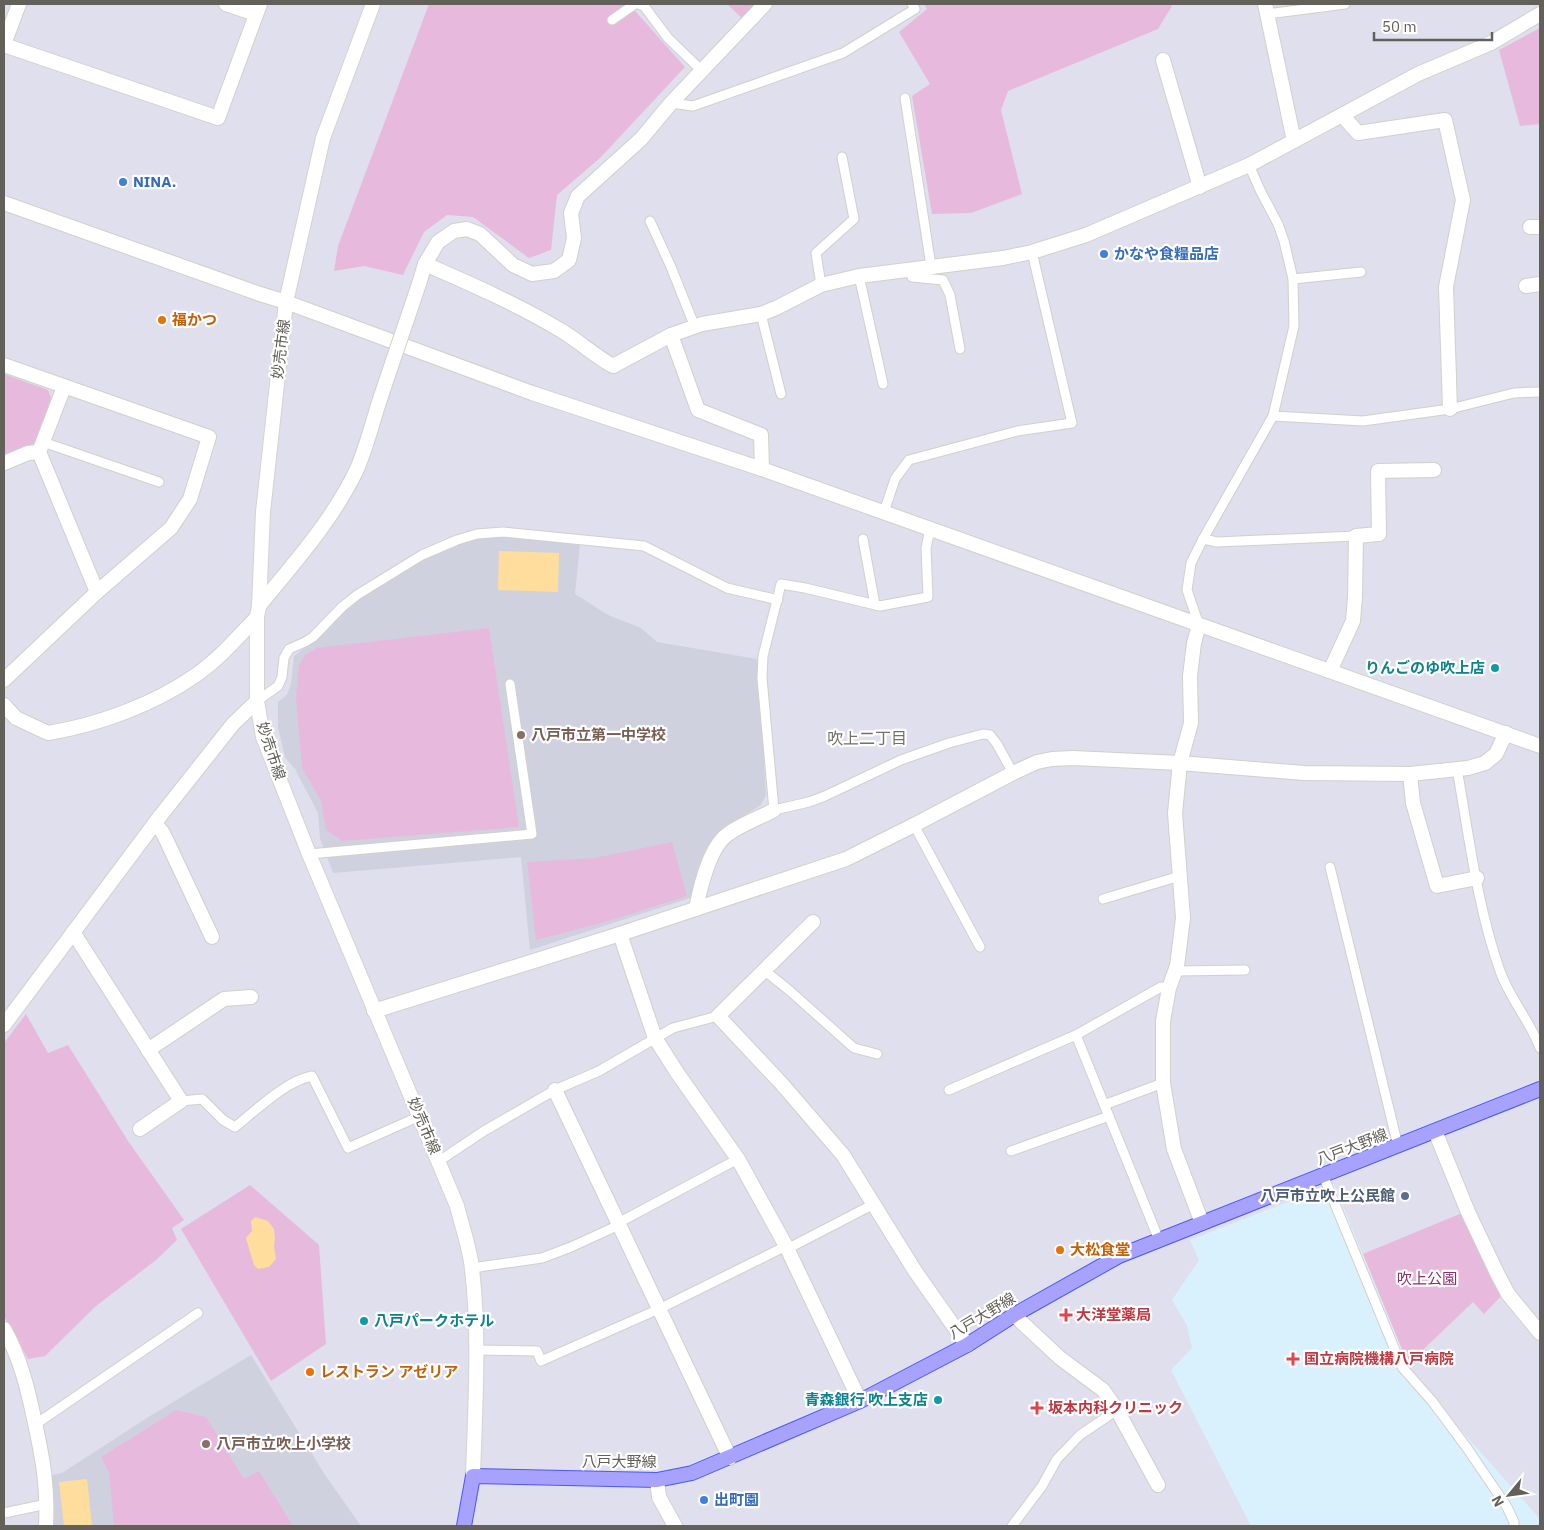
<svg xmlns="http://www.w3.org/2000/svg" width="1544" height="1530" viewBox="0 0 1544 1530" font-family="'IBM Plex Sans','Noto Sans JP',sans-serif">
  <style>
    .education { fill: #d0d1df }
    .medical { fill: #d9f1fc }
    .green { fill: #e7badd }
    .water { fill: #ffdd9d }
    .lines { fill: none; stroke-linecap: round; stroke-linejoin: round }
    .service-casing { stroke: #d1d0c9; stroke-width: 11 }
    .minor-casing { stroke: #d1d0c9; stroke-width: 16 }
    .tertiary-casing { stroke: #d1d0c9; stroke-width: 16 }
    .secondary-casing { stroke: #d5d3cb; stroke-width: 16 }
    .primary-casing { stroke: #4c56f9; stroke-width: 16 }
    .service { stroke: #fff; stroke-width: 9 }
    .minor { stroke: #fff; stroke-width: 14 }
    .tertiary { stroke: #fff; stroke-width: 14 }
    .secondary { stroke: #fff; stroke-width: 14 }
    .primary { stroke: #a8a2ff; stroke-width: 14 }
    .minor-bridge-casing { stroke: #d1d0c9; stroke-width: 16; stroke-linecap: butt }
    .minor-bridge { stroke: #fff; stroke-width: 14 }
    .shop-dot { fill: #3f7fe0; stroke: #fff; stroke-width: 2 }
    .food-dot { fill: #e8710a; stroke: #fff; stroke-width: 2 }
    .culture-dot { fill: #0f9aa8; stroke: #fff; stroke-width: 2 }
    .education-dot { fill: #8d6e63; stroke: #fff; stroke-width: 2 }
    .service-dot { fill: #5c6f8a; stroke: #fff; stroke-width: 2 }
    .health-dot { fill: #e0444e; stroke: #fff; stroke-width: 2 }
    .labels { text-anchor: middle; stroke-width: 4.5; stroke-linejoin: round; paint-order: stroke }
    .shop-label { font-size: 15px; font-weight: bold; fill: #366cbe; stroke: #fff; text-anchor: start }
    .food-label { font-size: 15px; font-weight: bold; fill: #c56008; stroke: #fff; text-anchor: start }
    .street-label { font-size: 15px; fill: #626058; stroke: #fff }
    .culture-label { font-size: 15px; font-weight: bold; fill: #0d838f; stroke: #fff; text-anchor: end }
    .education-label { font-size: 15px; font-weight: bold; fill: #785e54; stroke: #fff; text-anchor: start }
    .service-label { font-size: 15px; font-weight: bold; fill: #4e5e75; stroke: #fff; text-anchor: end }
    .park-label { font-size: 15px; fill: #893071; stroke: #fff }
    .health-label { font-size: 15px; font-weight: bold; fill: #be3a42; stroke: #fff; text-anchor: start }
    .neighbourhood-label { font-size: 16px; fill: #747169; stroke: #fff }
  </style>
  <rect width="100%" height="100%" fill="#dfdfed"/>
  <!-- education -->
  <g class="education">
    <path d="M502,536L580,544L575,594L608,615L641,628L657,642L757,659L763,743L766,795L761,805L723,829L701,869L690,898L530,950L521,857L333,873L320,838L318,813L295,769L285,757L278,728V702L287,695L291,683L294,656L314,641L342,611L382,583L420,561L456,544L478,538Z"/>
    <path d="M251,1355L325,1475L361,1526H51L49,1476L62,1473L150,1416Z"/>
  </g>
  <!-- medical -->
  <path class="medical" d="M1334,1184L1412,1375L1540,1519V1526H1251L1171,1370L1192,1348L1187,1326L1172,1300L1199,1260L1190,1240Z"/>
  <!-- green -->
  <g class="green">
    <path d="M429,4H629L685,67L601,157L557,195L551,250L529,258L473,217L447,215L424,232L403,275L364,266L334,271L338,246Z"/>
    <path d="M727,4H757L743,19Z"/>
    <path d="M924,4H1168L1172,6L1158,29L1008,91L1001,110L1022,194L971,213L932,214L912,96L930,84L899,32L927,9Z"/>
    <path d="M1540,28V124L1520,126L1499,50Z"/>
    <path d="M4,374L48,390L51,398L35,443L4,456Z"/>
    <path d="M489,628L519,827L342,841L326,830L321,801L302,768L296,698L299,665L305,655L317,648Z"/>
    <path d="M672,842L687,896L602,923L536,940L527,862L594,858Z"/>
    <path d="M26,1014L48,1053L68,1045L128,1141L184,1220L172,1228L177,1240L156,1260L96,1306L45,1356L28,1359L4,1316V1043Z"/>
    <path d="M250,1185L319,1245L326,1344L271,1381L181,1229Z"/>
    <path d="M1462,1213L1502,1295L1484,1314L1473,1302L1408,1364L1363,1254Z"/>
    <path d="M176,1410L206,1417L244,1479L259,1471L293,1526H114L109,1473L101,1457Z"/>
  </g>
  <!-- water -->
  <g class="water">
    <path d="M499,551L559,553L558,592L498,590Z"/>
    <path d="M255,1217L268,1221L274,1229L275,1238L274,1246L276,1259L269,1267L258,1269L254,1265L246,1238L252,1231L251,1221Z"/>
    <path d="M87,1479L92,1526H64L59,1482Z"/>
  </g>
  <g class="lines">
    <defs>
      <g id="service">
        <path d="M638,4L644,6L668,38L701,70"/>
        <path d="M1267,14L1345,4"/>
        <path d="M612,20L635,4"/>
        <path d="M905,98L931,266"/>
        <path d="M671,103L693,106L843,53L915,9L912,4"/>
        <path d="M650,221L671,267L695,327"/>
        <path d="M910,269L912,277L943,280L950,295L960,349"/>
        <path d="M859,276L883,384"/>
        <path d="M1293,279L1361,272"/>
        <path d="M821,285L816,253L854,219L842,157"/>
        <path d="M761,314L781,394"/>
        <path d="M1273,416L1363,421L1450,409L1514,393L1540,392"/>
        <path d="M43,442L159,482"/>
        <path d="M884,512L895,479L909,460L1017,431L1072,423L1032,252"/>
        <path d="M930,529L926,548L928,597L880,606L805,588L781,584L763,656L762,678L774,810L809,802L825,796L901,760L949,743L983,734L990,735L997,744L1013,773"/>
        <path d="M863,539L875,605"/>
        <path d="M1203,539L1217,542L1356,536"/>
        <path d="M1199,625L1187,590L1191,563L1203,539L1273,416L1294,326L1293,279L1284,241L1278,224L1261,192L1249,165"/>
        <path d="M257,701L278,686L282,677L284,658L289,649L305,642L313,637L342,607L357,595L422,555L457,540L477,534L503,532L644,546L727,588L778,600"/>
        <path d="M1457,769C1469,836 1477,906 1500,971C1510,999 1530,1021 1540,1048"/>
        <path d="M914,825L980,947"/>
        <path d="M309,854L532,834L510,684"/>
        <path d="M1330,867L1398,1146"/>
        <path d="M1103,899L1180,876"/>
        <path d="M764,970L790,991L854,1048L877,1054"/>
        <path d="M1175,971L1245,970"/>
        <path d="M949,1090L1076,1035"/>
        <path d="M181,1101L202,1099L223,1120L235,1127C255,1111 287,1080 312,1076L348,1148L420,1116"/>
        <path d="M1104,1105L1163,1083"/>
        <path d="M1011,1151L1109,1116"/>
        <path d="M439,1161L484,1131L555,1090L599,1071L673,1028L718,1016"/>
        <path d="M1323,1175L1402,1367L1432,1401L1467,1448L1507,1507L1514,1522V1526"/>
        <path d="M618,1223L738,1159"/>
        <path d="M1159,1240L1076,1035L1161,987L1169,988"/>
        <path d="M787,1249L872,1205"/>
        <path d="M472,1268L542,1258L571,1247L619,1225"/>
        <path d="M476,1350L537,1351L541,1361L659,1309L786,1246"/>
        <path d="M36,1424L198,1313"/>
        <path d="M4,1513L47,1504"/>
        <path d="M1012,1526L1042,1486L1057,1459L1080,1435L1117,1410"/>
      </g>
      <g id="minor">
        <path d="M226,4L256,14"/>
        <path d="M1265,4L1294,141"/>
        <path d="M4,44L19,4"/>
        <path d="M4,45L218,118L260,4"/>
        <path d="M1163,60L1200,187"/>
        <path d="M1342,115L1358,133L1445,120L1463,200L1446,287L1450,409"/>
        <path d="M1530,227H1540"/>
        <path d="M425,264C471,284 519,305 562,331C580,342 595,356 613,366L671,335L702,324L761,314L776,308L821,285L859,276L1003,258L1032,252L1086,235L1249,165L1418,74L1491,43L1540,14"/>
        <path d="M419,284L425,264L438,242L454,231L467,229L480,234L513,265L532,274L554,271L569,260L574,238L571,213L578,196L641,139L671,103L765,4"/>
        <path d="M1526,286L1540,284"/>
        <path d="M671,335L698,410L761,435L762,469"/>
        <path d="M4,365L209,437L190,499L171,528L97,592L4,680"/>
        <path d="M64,387L39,452L97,592"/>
        <path d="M4,463L28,453L39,452"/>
        <path d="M259,606C294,563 333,520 357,469C367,446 373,420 381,396"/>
        <path d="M1199,625L1194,643L1190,676L1191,723L1180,763L1175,813L1183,918L1177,966L1169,988L1163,1021V1083L1174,1149L1202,1223"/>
        <path d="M1330,671L1353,621L1355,597L1356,536L1379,534L1378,471L1434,470"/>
        <path d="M4,705L16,718L48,733C98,725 155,704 196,675C219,659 238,637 257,617"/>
        <path d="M1410,774L1413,803L1437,886L1477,878"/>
        <path d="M155,823L163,833L212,937"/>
        <path d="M696,909C700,888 710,846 728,834C742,824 759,818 774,810"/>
        <path d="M813,922L718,1016L781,1083L843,1155L915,1271L967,1345"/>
        <path d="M73,932L181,1101L140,1129"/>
        <path d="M620,934L655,1038L678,1074L738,1159L786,1246L860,1401"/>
        <path d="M374,1011L620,934L846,859L914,825L1013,773L1037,762L1052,759L1073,758L1180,763L1304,773L1410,774L1468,768L1485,763L1496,754L1506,733"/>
        <path d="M4,1025L161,815L233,724L257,701"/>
        <path d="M148,1050L224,999L251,997"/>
        <path d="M555,1090L730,1458"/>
        <path d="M1435,1131L1468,1212L1497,1273L1508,1294L1540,1333"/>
        <path d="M1014,1315L1060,1358L1103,1390L1117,1410L1158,1485"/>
        <path d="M4,1329C21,1359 28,1390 35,1423C43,1460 48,1488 46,1526"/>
        <path d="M657,1480L659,1497L675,1526"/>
      </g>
      <path id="tertiary" d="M4,203L260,294L286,302L532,393L762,469L1540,746"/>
      <path id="secondary" d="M373,4L323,138L286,302L263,512L259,606L257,617V701L263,737L309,854L457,1206C462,1227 470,1248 472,1269C480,1338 475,1408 473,1476"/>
      <path id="primary" d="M464,1526L473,1476L657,1480L692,1473L860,1401L967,1345L1014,1315L1119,1256L1540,1089"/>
    </defs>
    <!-- service casing -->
    <use href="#service" class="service-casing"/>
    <!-- minor casing -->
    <use href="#minor" class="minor-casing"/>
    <!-- tertiary casing -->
    <use href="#tertiary" class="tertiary-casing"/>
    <!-- secondary casing -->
    <use href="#secondary" class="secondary-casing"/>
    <!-- primary casing -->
    <use href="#primary" class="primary-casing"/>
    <!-- service -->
    <use href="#service" class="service"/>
    <!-- minor -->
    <use href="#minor" class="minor"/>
    <!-- tertiary -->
    <use href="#tertiary" class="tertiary"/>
    <!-- secondary -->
    <use href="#secondary" class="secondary"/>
    <!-- primary -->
    <use href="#primary" class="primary"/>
    <defs>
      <path id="minor-bridge" d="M381,396L419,284"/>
    </defs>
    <!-- minor-bridge casing -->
    <use href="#minor-bridge" class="minor-bridge-casing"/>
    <!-- minor-bridge -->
    <use href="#minor-bridge" class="minor-bridge"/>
  </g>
  <!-- markers -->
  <g class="shop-dot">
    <circle cx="123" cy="182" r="5"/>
    <circle cx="1104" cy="254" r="5"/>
    <circle cx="704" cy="1500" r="5"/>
  </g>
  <g class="food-dot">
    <circle cx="162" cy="320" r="5"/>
    <circle cx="1060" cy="1250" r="5"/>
    <circle cx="310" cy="1372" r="5"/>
  </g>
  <g class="culture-dot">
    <circle cx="1495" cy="668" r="5"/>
    <circle cx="364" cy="1321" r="5"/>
    <circle cx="938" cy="1400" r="5"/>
  </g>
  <g class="education-dot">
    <circle cx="521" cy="735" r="5"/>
    <circle cx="206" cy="1444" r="5"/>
  </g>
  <circle class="service-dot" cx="1405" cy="1196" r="5"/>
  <g class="health-dot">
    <path d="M1063.5 1307.5h5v5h5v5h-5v5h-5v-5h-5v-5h5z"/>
    <path d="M1290.5 1351.5h5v5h5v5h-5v5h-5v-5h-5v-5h5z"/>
    <path d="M1034.5 1400.5h5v5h5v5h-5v5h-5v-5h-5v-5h5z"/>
  </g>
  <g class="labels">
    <!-- shop labels -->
    <g class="shop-label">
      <text x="133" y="187">NINA.</text>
      <text x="1114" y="259">かなや食糧品店</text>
      <text x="714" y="1505">出町園</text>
    </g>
    <!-- food labels -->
    <g class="food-label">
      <text x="172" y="325">福かつ</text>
      <text x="1070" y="1255">大松食堂</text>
      <text x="320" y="1377">レストラン アゼリア</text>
    </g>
    <!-- street labels -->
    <g class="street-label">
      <text transform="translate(281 349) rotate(-83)" y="5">妙売市線</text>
      <text transform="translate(271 751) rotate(72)" y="5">妙売市線</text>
      <text transform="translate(424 1126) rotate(67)" y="5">妙売市線</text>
      <text transform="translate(1352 1147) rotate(-21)" y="5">八戸大野線</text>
      <text transform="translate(982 1316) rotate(-31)" y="5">八戸大野線</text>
      <text x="619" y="1467">八戸大野線</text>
    </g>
    <!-- culture labels -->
    <g class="culture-label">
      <text x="1485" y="673">りんごのゆ吹上店</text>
      <text x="374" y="1326" text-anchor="start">八戸パークホテル</text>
      <text x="928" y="1405">青森銀行 吹上支店</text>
    </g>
    <!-- education labels -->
    <g class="education-label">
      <text x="531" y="740">八戸市立第一中学校</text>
      <text x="216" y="1449">八戸市立吹上小学校</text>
    </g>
    <!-- service labels -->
    <g class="service-label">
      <text x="1395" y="1201">八戸市立吹上公民館</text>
    </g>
    <!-- park labels -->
    <g class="park-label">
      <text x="1427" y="1284">吹上公園</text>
    </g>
    <!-- health labels -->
    <g class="health-label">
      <text x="1076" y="1320">大洋堂薬局</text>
      <text x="1304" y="1364">国立病院機構八戸病院</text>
      <text x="1048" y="1413">坂本内科クリニック</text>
    </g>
    <!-- neighbourhood labels -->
    <g class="neighbourhood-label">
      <text x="867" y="744">吹上二丁目</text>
    </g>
  </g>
  <!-- border -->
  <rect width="1544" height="1530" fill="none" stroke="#626058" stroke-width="10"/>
  <!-- north arrow -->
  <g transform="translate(1509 1495) rotate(241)" stroke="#ffffff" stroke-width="4" paint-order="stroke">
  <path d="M0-4L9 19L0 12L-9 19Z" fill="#626058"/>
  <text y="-8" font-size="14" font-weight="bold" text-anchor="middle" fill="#626058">N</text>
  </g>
  <!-- scale -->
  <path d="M1374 32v8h118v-8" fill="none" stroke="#626058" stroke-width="2.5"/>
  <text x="1382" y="32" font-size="15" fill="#626058" stroke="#ffffff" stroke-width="4" paint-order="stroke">50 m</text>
</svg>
